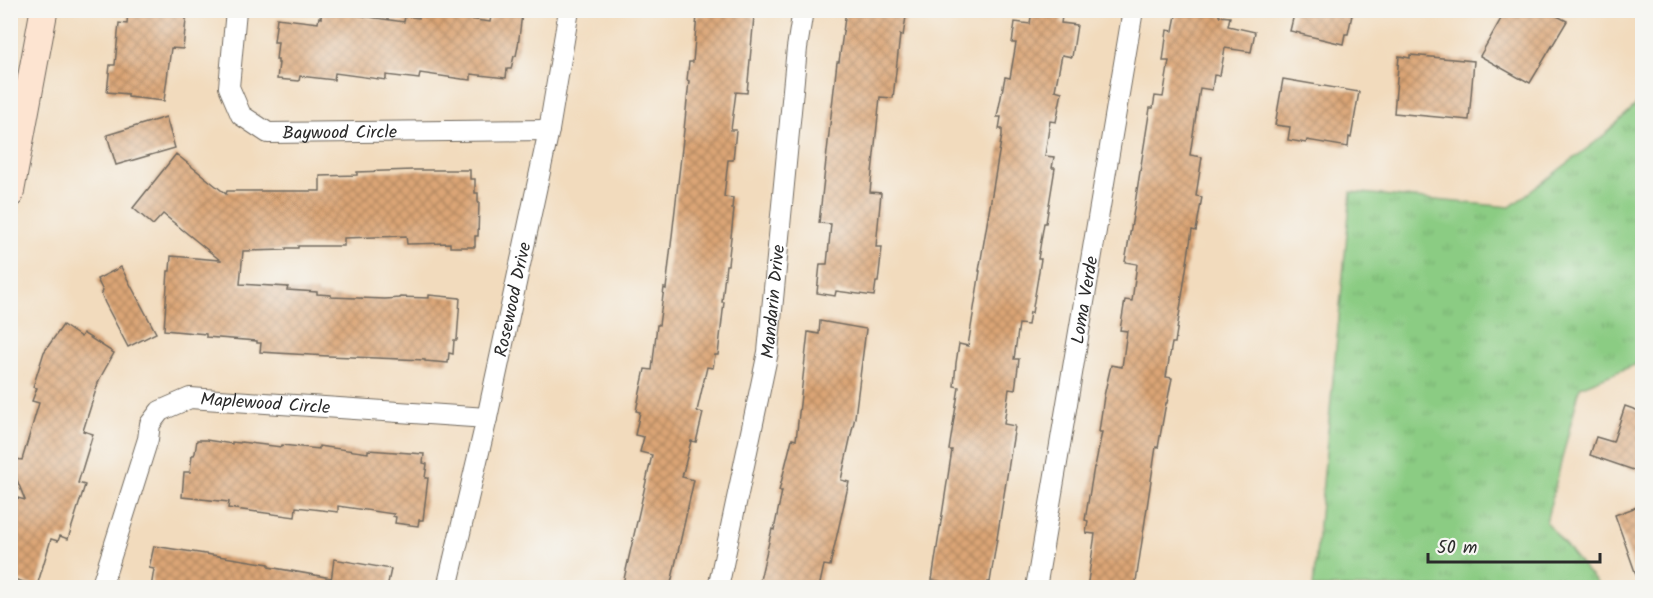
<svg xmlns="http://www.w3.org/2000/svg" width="1653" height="598" viewBox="0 0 1653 598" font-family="Kalam,sans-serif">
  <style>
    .grass { fill: url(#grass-tufts); stroke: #5b7c57; stroke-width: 1.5 }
    .building { fill: url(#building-cross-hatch) }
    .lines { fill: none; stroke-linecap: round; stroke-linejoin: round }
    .minor-casing { stroke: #71695e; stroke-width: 22 }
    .secondary-casing { stroke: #71695e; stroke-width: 29 }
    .minor { stroke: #fff; stroke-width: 20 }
    .secondary { stroke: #fde4d1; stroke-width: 27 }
    .labels { text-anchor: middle; stroke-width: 4.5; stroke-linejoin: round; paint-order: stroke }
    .street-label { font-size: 18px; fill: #2b2b2b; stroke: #f6f6f2 }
  </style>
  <defs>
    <pattern id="grass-tufts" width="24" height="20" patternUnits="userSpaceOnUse" patternTransform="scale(1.5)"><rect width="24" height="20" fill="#8bcc83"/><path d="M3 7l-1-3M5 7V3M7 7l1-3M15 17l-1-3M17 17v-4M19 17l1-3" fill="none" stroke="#78af71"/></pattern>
    <pattern id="building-cross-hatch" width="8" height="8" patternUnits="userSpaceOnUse" patternTransform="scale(1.5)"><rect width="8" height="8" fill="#dba576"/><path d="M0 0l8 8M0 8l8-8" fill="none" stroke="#b28761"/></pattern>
  </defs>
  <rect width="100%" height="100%" fill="#f6f6f2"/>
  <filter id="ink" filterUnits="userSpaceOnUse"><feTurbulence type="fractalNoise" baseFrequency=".0167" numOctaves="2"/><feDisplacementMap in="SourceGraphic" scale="12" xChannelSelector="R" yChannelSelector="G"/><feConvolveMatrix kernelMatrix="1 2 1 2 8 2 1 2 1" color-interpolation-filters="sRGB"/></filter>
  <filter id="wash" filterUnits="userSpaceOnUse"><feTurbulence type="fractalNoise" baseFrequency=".008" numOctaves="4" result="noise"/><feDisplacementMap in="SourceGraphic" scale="24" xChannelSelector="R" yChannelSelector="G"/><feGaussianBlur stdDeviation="1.35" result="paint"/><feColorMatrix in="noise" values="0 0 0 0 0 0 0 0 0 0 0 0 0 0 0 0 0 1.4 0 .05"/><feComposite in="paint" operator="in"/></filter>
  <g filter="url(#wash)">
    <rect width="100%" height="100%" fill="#f2dbbd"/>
    <!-- grass -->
    <path class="grass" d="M1642,99V362L1580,387L1546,522L1600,587H1313L1351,192L1510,207L1602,137Z"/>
    <g id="blocks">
      <!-- building -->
      <g class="building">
        <path d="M128,10H187L183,49L171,48L164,101L128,97V94L107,92L110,65H115L119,23L127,24Z"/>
        <path d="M322,10H343L348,14L404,22L405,16L419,18V16L447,19V16L490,22L492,10L522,14L518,46L516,56H514L511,69H507L506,78L471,74V80L462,79L420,73L419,79L386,75V80L335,73L334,80L300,76L299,81L277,79L279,63H278V60H276L278,42H274L277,18L318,23L319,17L321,18Z"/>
        <path d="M846,10H907L903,36L900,35L893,98L880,97L870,192L881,193L876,247H882L878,282H876L874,296L836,291L835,296L817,293L820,264H827L831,224L819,223L837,62H839Z"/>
        <path d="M1032,10H1063L1061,23L1077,25L1072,57L1062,55L1055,90L1062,92L1056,122L1050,121L1045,156L1054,157L1052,168H1055L1046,223H1044L1038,259H1041L1032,313L1030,312L1028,325L1019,324L1014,359H1019L1015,390L1009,389L1004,424L1015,426L990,582H988L987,588H957L943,585V582L932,580L952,450H949L959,387L954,386L956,363L959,344L968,346L980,271H979L1002,135V129H999L1001,117H997L1005,77L1010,78L1016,43H1012L1015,22L1030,24Z"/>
        <path d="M1177,10H1219V16L1230,17L1228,26L1255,32L1251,52L1225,48L1220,76L1214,75L1212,90L1200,88L1190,155L1202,157L1196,196L1202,197L1196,231L1192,230L1175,343H1172L1166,377L1172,378L1167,403H1166L1158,448L1156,447L1135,588H1087L1095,534L1086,533L1088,521L1085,520L1094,467H1095L1102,432H1099L1104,396L1111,365L1122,367L1127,331L1120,330L1125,300L1132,301L1137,264L1125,262L1133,216L1150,108H1153L1155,96L1163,97L1169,61H1163L1167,30L1173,31Z"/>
        <path d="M1295,10H1331L1352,15L1348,34H1345L1343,44L1300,34V33L1290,31Z"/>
        <path d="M1506,10H1559L1557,16L1567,21L1530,83L1521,78V79L1480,56Z"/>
        <path d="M709,11L754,16L747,93L736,92L731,130H736L733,160H728L724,197L733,198L732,209H734L728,265H726L722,302H724L718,355H715L713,368L707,367L697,411L703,413L696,442L691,441L682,477L694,480L670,588H622L652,455L640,452L644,437L635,435L640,412L636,411L645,369L652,370L657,325H659L664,288L666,289L684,130L689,81L687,80L689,62H693L697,15L708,16Z"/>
        <path d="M1410,55L1474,61L1469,120L1394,113L1399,56L1410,58Z"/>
        <path d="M1283,79L1359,92L1351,138L1349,137L1348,147L1307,140L1306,143L1288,140L1290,127L1275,125Z"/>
        <path d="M166,117L175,148L116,165L107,135Z"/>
        <path d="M176,154L226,194L227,191H320V176L357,175V172L413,170H470V179H475V193H478V202H479L478,236H475V247H450V243L407,244L406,236L344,238V246H298V248H286V250L243,251L240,284L288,287L287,290L317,292V294L331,295V297L385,299L400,298V297L429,298V295L460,298L457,340H454L453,354L449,353L448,363L425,361V360L328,356L260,352L261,343H257V341L206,337V334L164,330L168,271H170L171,256L220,260L163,214L153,225L133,208Z"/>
        <path d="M121,267L156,333L128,347L105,303L101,293L103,291L97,279Z"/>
        <path d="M820,321L866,329L855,417L841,480L849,482L830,566L824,565L819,588H760L761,585L759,584L772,529L774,530L782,491H779L792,439L796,440L808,332L819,334Z"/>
        <path d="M63,325L81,337L83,333L114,353L99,380L83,431L93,434L78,483L85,485L68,539L60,536L58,541L51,539L37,586L10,578V496L25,500L13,470L16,459L22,460L39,403L32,401L37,388L33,387L44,352Z"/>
        <path d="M1625,406L1642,412V473L1590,455L1596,437L1613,442Z"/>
        <path d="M197,440H206L232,444V442L240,443L241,442L281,447L282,445L319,449V446L368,453V450L424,454L423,463L427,464L425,478H428L423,520H419L418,526L395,523L396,517L393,516L394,514L338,506V512L296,507L295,517L228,508L229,502L182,497L184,472H190L192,455H194L195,453Z"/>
        <path d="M1642,505V585L1640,586L1615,515Z"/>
        <path d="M154,546L269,564V567L331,578V581L334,559L391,569L387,588H151L154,569L149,568Z"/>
      </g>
    </g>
  </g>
  <g filter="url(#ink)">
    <use href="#blocks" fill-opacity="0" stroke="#71695e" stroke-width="1.5"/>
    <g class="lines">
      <defs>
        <g id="minor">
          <path id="s1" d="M236,10L229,87L241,115L268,133L549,130"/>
          <path id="s2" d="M101,588L148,439L150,424L160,411L190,398L487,418"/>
          <path id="s3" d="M447,588L487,418L549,130L569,10"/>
          <path id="s4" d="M718,588L768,352L797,48L803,10"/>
          <path id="s5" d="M1036,588L1133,10"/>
        </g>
        <path id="secondary" d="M10,194L44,10"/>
      </defs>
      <!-- minor casing -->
      <use href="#minor" class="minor-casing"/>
      <!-- secondary casing -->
      <use href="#secondary" class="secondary-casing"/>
      <!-- minor -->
      <use href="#minor" class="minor"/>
      <!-- secondary -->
      <use href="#secondary" class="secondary"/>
    </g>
  </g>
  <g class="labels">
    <!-- street labels -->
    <g class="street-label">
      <text dy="6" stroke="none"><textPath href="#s1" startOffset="212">Baywood Circle</textPath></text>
      <text dy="6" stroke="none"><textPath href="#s5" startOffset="292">Loma Verde</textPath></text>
      <text dy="6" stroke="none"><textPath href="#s3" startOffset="296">Rosewood Drive</textPath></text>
      <text dy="6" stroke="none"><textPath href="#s4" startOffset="292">Mandarin Drive</textPath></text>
      <text dy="6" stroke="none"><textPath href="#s2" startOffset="296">Maplewood Circle</textPath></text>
    </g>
  </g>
  <!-- margin -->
  <rect width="1653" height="598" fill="none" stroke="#f6f6f2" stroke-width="36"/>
  <!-- scale -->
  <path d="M1428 553v9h172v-9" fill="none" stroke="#2b2b2b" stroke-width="3"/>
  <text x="1437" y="553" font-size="18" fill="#2b2b2b" stroke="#f6f6f2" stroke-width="4.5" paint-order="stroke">50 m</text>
</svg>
